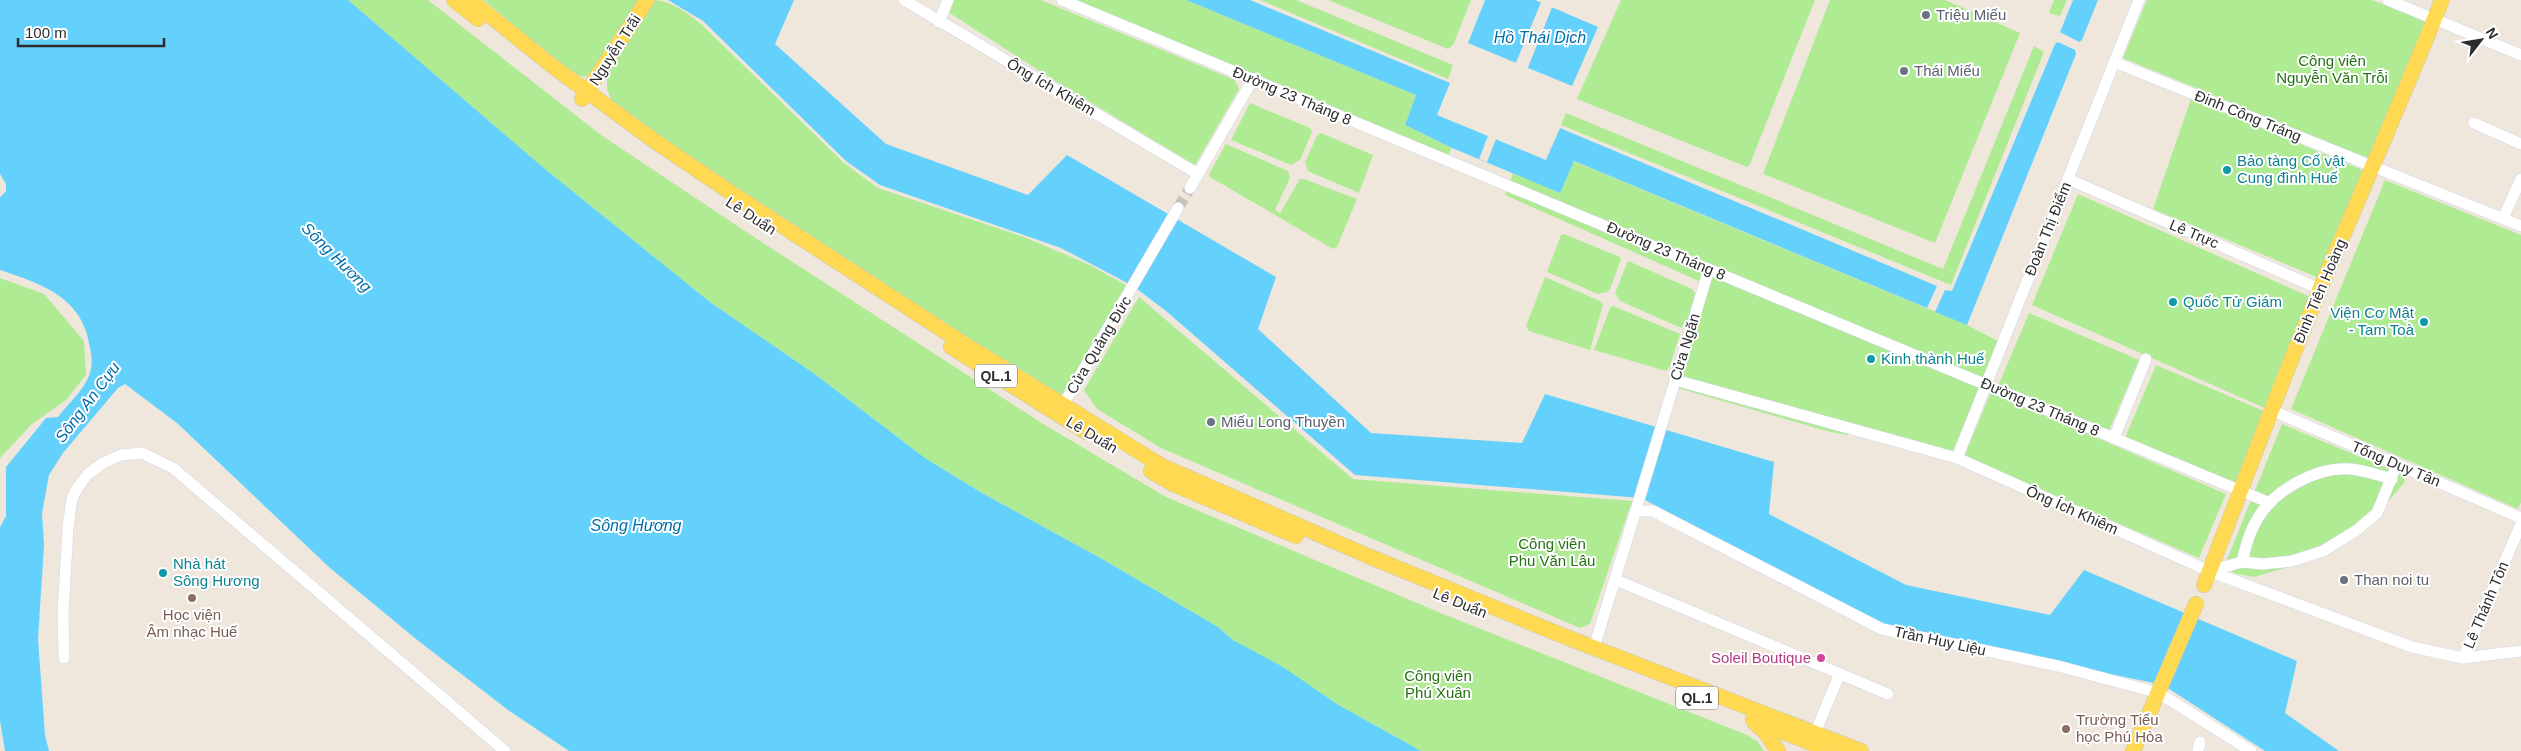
<svg xmlns="http://www.w3.org/2000/svg" width="2521" height="751" viewBox="0 0 2521 751" font-family="Arial,sans-serif">
  <style>
    .green { fill: #afeb93 }
    .water { fill: #64d1fc }
    .pier { fill: #efe7dc }
    .lines { fill: none; stroke-linecap: round; stroke-linejoin: round }
    .minor-tunnel { stroke: #c8c2b9; stroke-width: 11; stroke-dasharray: 11 5.5; stroke-linecap: butt }
    .minor-casing { stroke: #d1d5e6; stroke-width: 12 }
    .major-casing { stroke: #c8c8c8; stroke-width: 16 }
    .minor { stroke: #fff; stroke-width: 11 }
    .major { stroke: #ffd951; stroke-width: 15 }
    .worship-dot { fill: #6b7280; stroke: #fff; stroke-width: 2 }
    .culture-dot { fill: #0f9aa8; stroke: #fff; stroke-width: 2 }
    .education-dot { fill: #8d6e63; stroke: #fff; stroke-width: 2 }
    .hotel-dot { fill: #d1479c; stroke: #fff; stroke-width: 2 }
    .labels { text-anchor: middle; stroke-width: 4; stroke-linejoin: round; paint-order: stroke }
    .shield { fill: #fff; stroke: #6b6b6b; stroke-width: 1 }
    .shield-label { font-size: 14px; font-weight: bold; fill: #2c2c2c }
    .worship-label { font-size: 15px; fill: #5b616d; stroke: #fff; text-anchor: start }
    .street-label { font-size: 15px; fill: #2c2c2c; stroke: #fff }
    .park-label { font-size: 15px; fill: #247212; stroke: #fff }
    .culture-label { font-size: 15px; fill: #0d838f; stroke: #fff; text-anchor: start }
    .education-label { font-size: 15px; fill: #785e54; stroke: #fff }
    .hotel-label { font-size: 15px; fill: #b23c85; stroke: #fff; text-anchor: end }
    .water-label { font-size: 16px; font-style: italic; fill: #006dab; stroke: #fff }
  </style>
  <rect width="100%" height="100%" fill="#efe7dc"/>
  <!-- green -->
  <g class="green">
    <path d="M348,0H428L601,135L757,239L1040,422L1166,497L1443,614L1747,735L1757,741L1764,751H1421L1337,704L1233,640L1218,627L1104,560L982,493L925,458L816,375L710,302L545,169Z"/>
    <path d="M484,0H643L594,72L584,77L571,73Z"/>
    <path d="M652,0C671,0 685,12 700,23L844,163L878,188L1024,237L1090,265L1124,284L1128,289L1065,392L1060,395L1051,393L748,196L613,105L607,89V73Z"/>
    <path d="M953,0H1041L1235,80L1239,89L1195,165L1060,84L948,12Z"/>
    <path d="M1062,0H1186L1416,95L1405,125L1452,148L1446,160Z"/>
    <path d="M1260,0H1296L1453,65L1448,79Z"/>
    <path d="M1328,0H1471L1453,45L1448,49Z"/>
    <path d="M1621,0H1815L1750,164L1747,167L1577,99Z"/>
    <path d="M1830,0H1945L2020,33L1935,243L1763,174Z"/>
    <path d="M2054,0H2067L2060,16L2049,13Z"/>
    <path d="M2147,0H2372L2426,22L2369,159L2123,58Z"/>
    <path d="M2034,46L2044,52L1951,285L1561,125L1566,113L1943,269Z"/>
    <path d="M2191,99L2365,171L2319,278L2153,209Z"/>
    <path d="M1250,103L1310,128L1312,132L1300,160L1291,165L1231,140Z"/>
    <path d="M1321,133L1373,155L1359,193L1308,171L1305,162L1317,136Z"/>
    <path d="M1226,144L1288,171L1290,178L1275,210L1280,213L1300,179H1304L1357,199L1337,247L1333,249L1210,177L1209,174Z"/>
    <path d="M1573,161L1967,325L1998,341L1952,453L1846,426L1848,435L1830,432L1667,385L1701,286L1699,281L1505,195L1513,173L1560,193Z"/>
    <path d="M2385,180L2521,235V502L2518,509L2291,409Z"/>
    <path d="M2078,194L2315,299L2267,409L2032,305Z"/>
    <path d="M1564,234L1620,257L1621,259L1610,289L1607,292L1598,294L1547,272L1561,235Z"/>
    <path d="M1628,261L1692,289L1696,295L1686,328L1679,327L1620,301L1615,293Z"/>
    <path d="M1545,277L1600,301L1603,305L1590,350L1529,331L1526,326Z"/>
    <path d="M0,278L44,294L84,341L86,375L66,400L32,424L0,458Z"/>
    <path d="M1139,297L1353,479L1632,501L1590,624L1580,628L1161,448L1097,409L1084,390Z"/>
    <path d="M1613,306L1680,334L1669,368L1666,371L1594,350L1610,308Z"/>
    <path d="M2029,313L2139,360L2108,433L1998,386Z"/>
    <path d="M2156,365L2266,412L2235,485L2125,438Z"/>
    <path d="M1991,392L2226,494L2199,558L1964,457Z"/>
    <path d="M2282,424L2403,475L2405,482L2384,506L2295,565L2254,577L2233,573L2226,562Z"/>
  </g>
  <!-- water -->
  <g class="water">
    <path d="M0,0H348L545,169L710,302L816,375L925,458L982,493L1104,560L1218,627L1233,640L1283,667L1337,704L1421,751H569L508,710L416,639L330,568L177,423L125,384L118,388L63,453L49,475L42,513L44,545L38,639L45,735L49,751H5L0,721V527L6,516V467L46,418L58,417C67,405 82,392 88,378C93,367 92,359 90,348C83,297 42,284 0,270V197L6,191V184L0,174Z"/>
    <path d="M668,0H794L775,44L886,144L1028,195L1067,155L1276,277L1258,329L1371,433L1522,443L1545,394L1774,462L1769,514L1906,585L2050,615L2084,570L2297,661L2285,713L2339,751H2265L2163,685L1892,628L1641,498L1355,475L1166,311L1133,286L1061,248L880,185L846,161L703,21Z"/>
    <path d="M1186,0H1250L1450,83L1437,115L1546,160L1560,128L1937,286L1927,308L1574,161L1560,193L1452,148L1405,125L1416,95Z"/>
    <path d="M1485,0H1535L1598,27L1572,86L1468,43Z"/>
    <path d="M2073,0H2098L2082,40L2079,42L2060,32Z"/>
    <path d="M2058,42L2075,50L2076,54L1967,325L1935,312L1945,290L1952,291L2055,44Z"/>
  </g>
  <!-- pier -->
  <g class="pier">
    <path d="M1542,0L1553,5L1527,70L1515,65Z"/>
    <path d="M1488,136L1496,139L1487,162L1479,159Z"/>
  </g>
  <g class="lines">
    <!-- minor-tunnel -->
    <path class="minor-tunnel" d="M1178,208L1190,188"/>
    <defs>
      <g id="minor">
        <path d="M904,0L1198,174"/>
        <path d="M1062,0L2270,503"/>
        <path d="M2388,0L2521,55"/>
        <path d="M939,22L948,0"/>
        <path d="M2114,62L2521,226"/>
        <path d="M2474,123L2521,144"/>
        <path d="M2068,179L2320,289"/>
        <path d="M1190,188L1253,79"/>
        <path d="M2503,218L2521,179"/>
        <path d="M1675,380L1957,458L2209,571L2412,647L2463,658L2521,651"/>
        <path d="M1063,405L1178,208"/>
        <path d="M2271,410L2521,518"/>
        <path d="M2114,438L2146,359"/>
        <path d="M1957,458L2139,0"/>
        <path d="M1637,511H1653L1882,629L2058,666L2159,693L2251,751"/>
        <path d="M2242,562C2246,546 2249,532 2258,518C2275,489 2317,467 2350,469C2364,470 2378,475 2392,479"/>
        <path d="M2209,571L2242,562L2263,564L2292,561L2323,551L2357,530L2377,513L2397,464"/>
        <path d="M1616,580L1888,694"/>
        <path d="M1594,648L1709,269"/>
        <path d="M64,658L63,613L68,528L72,498L78,487L88,474L103,463L121,455L142,453L173,468L505,751"/>
        <path d="M2463,658L2521,524"/>
        <path d="M1815,733L1840,673"/>
        <path d="M2198,751L2200,742"/>
      </g>
      <g id="major">
        <path d="M454,0L478,19"/>
        <path d="M470,0L555,68L656,142L733,194L961,342L1162,466L1368,556L1571,639L1861,751"/>
        <path d="M582,99L647,0"/>
        <path d="M951,347L1086,432"/>
        <path d="M1151,471L1173,484L1296,536"/>
        <path d="M2204,585C2243,486 2279,387 2320,289C2361,193 2403,97 2442,0"/>
        <path d="M1753,720L1831,751"/>
        <path d="M1755,723L1765,732L1778,751"/>
        <path d="M2133,751L2196,604"/>
      </g>
    </defs>
    <!-- minor casing -->
    <use href="#minor" class="minor-casing"/>
    <!-- major casing -->
    <use href="#major" class="major-casing"/>
    <!-- minor -->
    <use href="#minor" class="minor"/>
    <!-- major -->
    <use href="#major" class="major"/>
  </g>
  <!-- markers -->
  <g class="worship-dot">
    <circle cx="1926" cy="15" r="5"/>
    <circle cx="1904" cy="71" r="5"/>
    <circle cx="1211" cy="422" r="5"/>
    <circle cx="2344" cy="580" r="5"/>
  </g>
  <g class="culture-dot">
    <circle cx="2227" cy="170" r="5"/>
    <circle cx="2173" cy="302" r="5"/>
    <circle cx="2424" cy="322" r="5"/>
    <circle cx="1871" cy="359" r="5"/>
    <circle cx="163" cy="573" r="5"/>
  </g>
  <g class="education-dot">
    <circle cx="192" cy="598" r="5"/>
    <circle cx="2066" cy="729" r="5"/>
  </g>
  <circle class="hotel-dot" cx="1821" cy="658" r="5"/>
  <g class="labels">
    <!-- shield labels -->
    <g class="shield">
      <rect x="975" y="364.5" width="42" height="23" rx="4"/>
      <rect x="1676" y="686.5" width="42" height="23" rx="4"/>
    </g>
    <g class="shield-label">
      <text x="996" y="381">QL.1</text>
      <text x="1697" y="703">QL.1</text>
    </g>
    <!-- worship labels -->
    <g class="worship-label">
      <text x="1936" y="20">Triệu Miếu</text>
      <text x="1914" y="76">Thái Miếu</text>
      <text x="1221" y="427">Miếu Long Thuyền</text>
      <text x="2354" y="585">Than noi tu</text>
    </g>
    <!-- street labels -->
    <g class="street-label">
      <text transform="translate(615 50) rotate(-57)" y="5">Nguyễn Trãi</text>
      <text transform="translate(1051 87) rotate(30)" y="5">Ông Ích Khiêm</text>
      <text transform="translate(1292 96) rotate(23)" y="5">Đường 23 Tháng 8</text>
      <text transform="translate(2248 116) rotate(22)" y="5">Đinh Công Tráng</text>
      <text transform="translate(751 216) rotate(33)" y="5">Lê Duẩn</text>
      <text transform="translate(2048 229) rotate(-68)" y="5">Đoàn Thị Điểm</text>
      <text transform="translate(2194 234) rotate(23)" y="5">Lê Trực</text>
      <text transform="translate(1666 251) rotate(23)" y="5">Đường 23 Tháng 8</text>
      <text transform="translate(2320 291) rotate(-67)" y="5">Đinh Tiên Hoàng</text>
      <text transform="translate(1099 345) rotate(-59)" y="5">Cửa Quảng Đức</text>
      <text transform="translate(1685 347) rotate(-73)" y="5">Cửa Ngăn</text>
      <text transform="translate(2040 407) rotate(23)" y="5">Đường 23 Tháng 8</text>
      <text transform="translate(1092 435) rotate(31)" y="5">Lê Duẩn</text>
      <text transform="translate(2396 464) rotate(23)" y="5">Tống Duy Tân</text>
      <text transform="translate(2072 510) rotate(24)" y="5">Ông Ích Khiêm</text>
      <text transform="translate(1460 603) rotate(22)" y="5">Lê Duẩn</text>
      <text transform="translate(2486 605) rotate(-67)" y="5">Lê Thánh Tôn</text>
      <text transform="translate(1940 641) rotate(12)" y="5">Trần Huy Liệu</text>
    </g>
    <!-- park labels -->
    <g class="park-label">
      <text x="2332" y="66">Công viên<tspan x="2332" dy="17">Nguyễn Văn Trỗi</tspan></text>
      <text x="1552" y="549">Công viên<tspan x="1552" dy="17">Phu Văn Lâu</tspan></text>
      <text x="1438" y="681">Công viên<tspan x="1438" dy="17">Phú Xuân</tspan></text>
    </g>
    <!-- culture labels -->
    <g class="culture-label">
      <text x="2237" y="166">Bảo tàng Cổ vật<tspan x="2237" dy="17">Cung đình Huế</tspan></text>
      <text x="2183" y="307">Quốc Tử Giám</text>
      <text x="2414" y="318" text-anchor="end">Viện Cơ Mật<tspan x="2414" dy="17">- Tam Toà</tspan></text>
      <text x="1881" y="364">Kinh thành Huế</text>
      <text x="173" y="569">Nhà hát<tspan x="173" dy="17">Sông Hương</tspan></text>
    </g>
    <!-- education labels -->
    <g class="education-label">
      <text x="192" y="620">Học viện<tspan x="192" dy="17">Âm nhạc Huế</tspan></text>
      <text x="2076" y="725" text-anchor="start">Trường Tiểu<tspan x="2076" dy="17">học Phú Hòa</tspan></text>
    </g>
    <!-- hotel labels -->
    <g class="hotel-label">
      <text x="1811" y="663">Soleil Boutique</text>
    </g>
    <!-- water labels -->
    <g class="water-label">
      <text x="1540" y="43">Hồ Thái Dịch</text>
      <text transform="translate(337 257) rotate(45)" y="6">Sông Hương</text>
      <text transform="translate(87 402) rotate(-53)" y="6">Sông An Cựu</text>
      <text x="636" y="531">Sông Hương</text>
    </g>
  </g>
  <!-- north arrow -->
  <g transform="translate(2481 40) rotate(59)" stroke="#ffffff" stroke-width="4" paint-order="stroke">
  <path d="M0-4L9 19L0 12L-9 19Z" fill="#2c2c2c"/>
  <text y="-8" font-size="14" font-weight="bold" text-anchor="middle" fill="#2c2c2c">N</text>
  </g>
  <!-- scale -->
  <path d="M18 38v8h146v-8" fill="none" stroke="#2c2c2c" stroke-width="2.5"/>
  <text x="25" y="38" font-size="15" fill="#2c2c2c" stroke="#ffffff" stroke-width="4" paint-order="stroke">100 m</text>
</svg>
